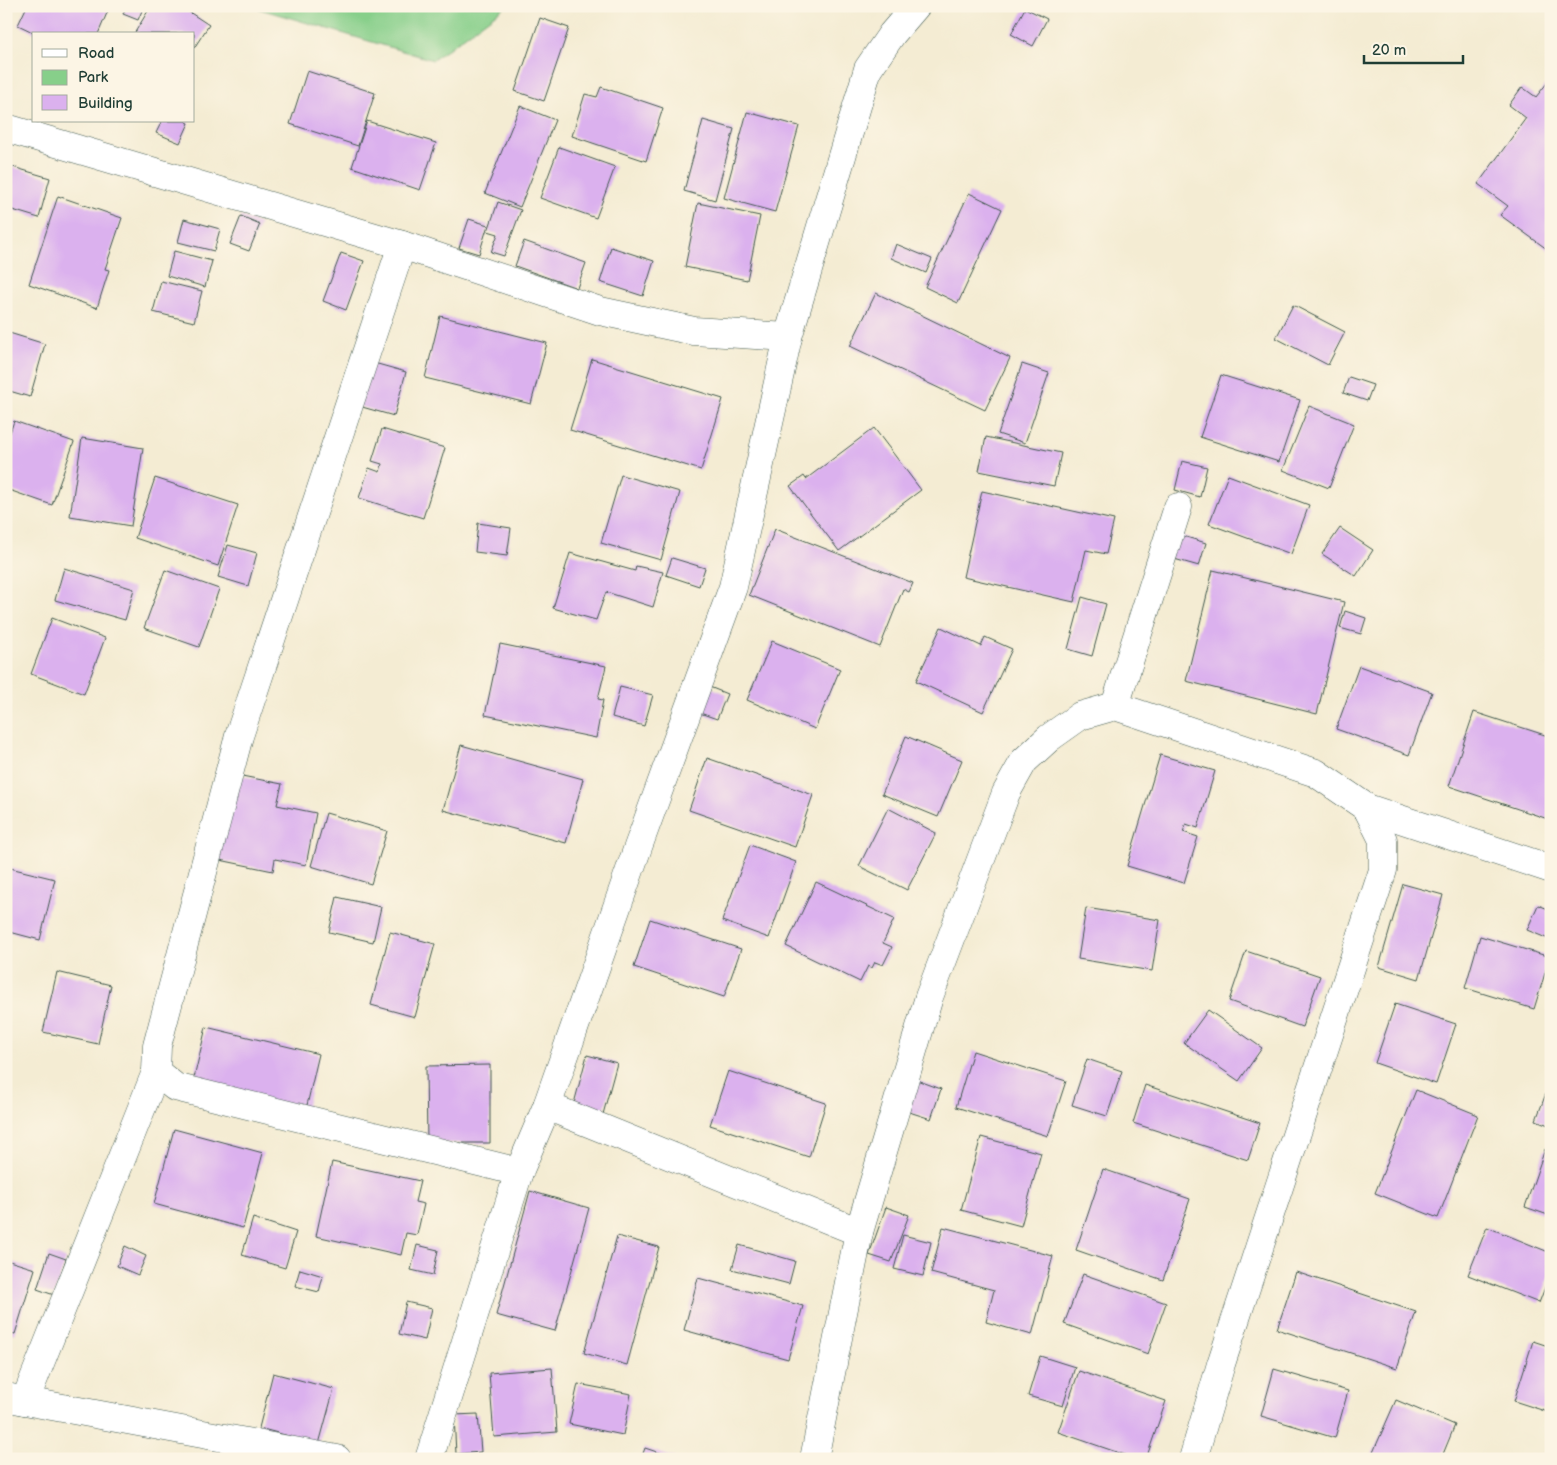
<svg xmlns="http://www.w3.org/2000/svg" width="1557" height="1465" viewBox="0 0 1557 1465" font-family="'Balsamiq Sans',sans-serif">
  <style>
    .green { fill: #87cf8a; stroke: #53865f }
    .building { fill: #dbb1ee }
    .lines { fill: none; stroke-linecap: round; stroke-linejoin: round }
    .minor-casing { stroke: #3f574c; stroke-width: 29 }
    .minor { stroke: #fff; stroke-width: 28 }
  </style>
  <rect width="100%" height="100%" fill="#fcf5e5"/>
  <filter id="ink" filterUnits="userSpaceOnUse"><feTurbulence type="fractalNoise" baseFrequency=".02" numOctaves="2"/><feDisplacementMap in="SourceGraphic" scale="10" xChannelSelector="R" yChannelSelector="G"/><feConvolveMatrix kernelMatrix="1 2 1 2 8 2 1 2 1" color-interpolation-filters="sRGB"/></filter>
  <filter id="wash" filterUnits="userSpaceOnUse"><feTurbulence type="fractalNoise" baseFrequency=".0096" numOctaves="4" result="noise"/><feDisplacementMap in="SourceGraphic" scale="20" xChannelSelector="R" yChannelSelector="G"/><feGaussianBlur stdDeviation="1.12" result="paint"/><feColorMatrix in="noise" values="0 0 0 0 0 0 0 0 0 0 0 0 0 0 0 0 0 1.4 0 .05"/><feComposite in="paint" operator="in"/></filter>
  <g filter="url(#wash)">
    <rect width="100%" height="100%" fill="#f4ecd3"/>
    <!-- green -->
    <path class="green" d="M250,6H506L433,60Z"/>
    <g id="blocks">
      <!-- building -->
      <g class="building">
        <path d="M27,6H110L98,34H37L18,25Z"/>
        <path d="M126,6H144L138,20L123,14Z"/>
        <path d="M151,6H180L209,25L194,48V34H134Z"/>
        <path d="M1025,8L1047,19L1033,46L1011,34Z"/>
        <path d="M540,18L569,28L544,101L515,91Z"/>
        <path d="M307,71L375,93L358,146L290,124Z"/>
        <path d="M1551,78V252L1500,215L1508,206L1478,184L1526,118L1509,105L1522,87L1536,97Z"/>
        <path d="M601,87L663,108L646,161L572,136L585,94L597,97Z"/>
        <path d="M520,106L555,120L520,207L485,193Z"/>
        <path d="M747,112L799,126L775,212L724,198Z"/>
        <path d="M703,120L734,129L715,200L684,191Z"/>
        <path d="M162,121H185L189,123L180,143L156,133Z"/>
        <path d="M367,121L436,143L420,190L352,167Z"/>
        <path d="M559,147L615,167L596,218L540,198Z"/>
        <path d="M6,165L50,178L39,218L6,208Z"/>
        <path d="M969,193L1002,209L958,303L925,287Z"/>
        <path d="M58,196L122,218L105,269L109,270L97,308L29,284Z"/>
        <path d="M498,202L521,210L504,256L491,252L498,234L488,231Z"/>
        <path d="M698,203L760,216L747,280L685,267Z"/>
        <path d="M241,216L260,224L249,251L230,244Z"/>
        <path d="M184,219L220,229L214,251L178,242Z"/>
        <path d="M469,219L488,225L479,254L459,248Z"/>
        <path d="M524,241L586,263L577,288L515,266Z"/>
        <path d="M896,244L932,259L926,273L891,258Z"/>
        <path d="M611,247L654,261L643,296L600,282Z"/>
        <path d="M174,251L212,261L205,287L167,276Z"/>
        <path d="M341,253L364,261L346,310L323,301Z"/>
        <path d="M161,281L202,291L194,322L153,312Z"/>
        <path d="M876,293L1010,358L985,410L850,346Z"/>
        <path d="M1293,305L1345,332L1328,365L1276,338Z"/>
        <path d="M440,316L547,343L531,404L425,378Z"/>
        <path d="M6,332L45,344L30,397L6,390Z"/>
        <path d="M592,359L723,399L701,470L570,430Z"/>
        <path d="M367,361L406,372L394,416L355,405Z"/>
        <path d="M1022,364L1049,373L1025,443L998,434Z"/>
        <path d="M1221,375L1300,400L1279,462L1200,437Z"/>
        <path d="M1349,377L1373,385L1367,401L1343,393Z"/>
        <path d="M1309,406L1354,424L1329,488L1283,470Z"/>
        <path d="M14,421L74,442L52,505L6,489V444Z"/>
        <path d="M874,428L921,490L839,551L790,486L804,476L806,479Z"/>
        <path d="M382,429L445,448L423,518L359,498L369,468L380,472L382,464L372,461Z"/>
        <path d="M986,437L1061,453L1054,486L979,471Z"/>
        <path d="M82,438L143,448L131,526L70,516Z"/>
        <path d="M1182,461L1207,467L1200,497L1175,490Z"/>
        <path d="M621,475L680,492L661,560L601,543Z"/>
        <path d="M1228,475L1309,505L1291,554L1209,524Z"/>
        <path d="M155,478L238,505L218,566L135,538Z"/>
        <path d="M982,491L1114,520L1106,554L1086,550L1074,602L963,577Z"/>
        <path d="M478,523L511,528L507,556L475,552Z"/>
        <path d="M1340,528L1373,550L1356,576L1322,554Z"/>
        <path d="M775,529L913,583L909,592L903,589L880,647L749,595Z"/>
        <path d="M1173,533L1206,543L1199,566L1167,557Z"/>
        <path d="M228,545L257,553L248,586L218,577Z"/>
        <path d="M570,553L635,571L636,566L663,572L653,607L606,592L596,620L553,608Z"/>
        <path d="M672,558L705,568L699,586L666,575Z"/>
        <path d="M64,568L134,589L125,620L55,600Z"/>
        <path d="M165,570L219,589L199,647L144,628Z"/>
        <path d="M1213,570L1344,602L1317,714L1186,681Z"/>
        <path d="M1082,597L1106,604L1092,656L1068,649Z"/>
        <path d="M1345,611L1366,618L1361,634L1340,628Z"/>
        <path d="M52,618L105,638L84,694L31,674Z"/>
        <path d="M941,627L981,646L985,637L1012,649L983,712L916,681Z"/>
        <path d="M772,641L840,669L815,729L747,700Z"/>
        <path d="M500,644L606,666L598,699L603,700L596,738L485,715Z"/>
        <path d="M1359,666L1432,692L1409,755L1336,729Z"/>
        <path d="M707,686L727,694L717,719L697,712Z"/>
        <path d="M620,687L653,695L644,726L612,717Z"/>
        <path d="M1474,712L1551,737V820L1449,786Z"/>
        <path d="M906,736L962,760L938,817L882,794Z"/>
        <path d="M461,745L583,779L566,843L443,810Z"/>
        <path d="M1160,755L1215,771L1198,828L1186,824L1183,832L1198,837L1184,883L1127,866Z"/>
        <path d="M707,758L813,795L795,847L689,810Z"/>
        <path d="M232,774L282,784L277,805L316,813L306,865L275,859L273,871L215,859Z"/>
        <path d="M888,808L936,833L907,890L859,866Z"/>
        <path d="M326,813L387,831L371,884L311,866Z"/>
        <path d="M750,845L796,862L769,938L722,921Z"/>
        <path d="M6,867L55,879L40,940L6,931Z"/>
        <path d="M816,882L894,919L883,943L892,947L883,965L875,962L872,968L868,966L860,982L786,946Z"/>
        <path d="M1403,884L1443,895L1419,979L1379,967Z"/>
        <path d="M337,897L381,907L373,942L329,932Z"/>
        <path d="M1538,905L1551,910V940L1527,930Z"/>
        <path d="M1086,908L1160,920L1152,971L1078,959Z"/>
        <path d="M650,919L741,949L724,997L634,967Z"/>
        <path d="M390,932L435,944L415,1017L371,1005Z"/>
        <path d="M1480,936L1550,957L1534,1009L1465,988Z"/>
        <path d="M1246,951L1320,976L1302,1027L1229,1001Z"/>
        <path d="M57,972L111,985L98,1044L43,1032Z"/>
        <path d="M1395,1004L1456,1024L1436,1084L1375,1063Z"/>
        <path d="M1208,1010L1262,1048L1239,1081L1184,1043Z"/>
        <path d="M206,1027L319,1054L304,1118L191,1091Z"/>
        <path d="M973,1051L1066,1081L1048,1136L956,1107Z"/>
        <path d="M587,1055L617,1063L602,1118L572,1111Z"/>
        <path d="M1087,1059L1122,1071L1107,1116L1072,1105Z"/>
        <path d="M490,1065V1143H427L426,1066Z"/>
        <path d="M728,1071L826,1103L809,1157L710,1125Z"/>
        <path d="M914,1079L941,1089L931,1119L903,1110Z"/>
        <path d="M1551,1080V1126L1536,1120Z"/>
        <path d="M1145,1085L1260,1123L1248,1160L1133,1123Z"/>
        <path d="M1416,1090L1478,1115L1438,1218L1375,1193Z"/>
        <path d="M174,1129L263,1153L243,1228L154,1204Z"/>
        <path d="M981,1137L1041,1153L1021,1226L961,1210Z"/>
        <path d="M1545,1149L1551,1151V1216L1525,1207Z"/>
        <path d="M332,1162L420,1181L415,1202L424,1204L417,1235L406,1233L401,1255L316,1236Z"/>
        <path d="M1103,1169L1190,1199L1163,1280L1076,1250Z"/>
        <path d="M530,1191L589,1208L555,1331L496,1315Z"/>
        <path d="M886,1207L909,1215L891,1262L869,1255Z"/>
        <path d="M253,1218L296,1232L285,1268L242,1255Z"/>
        <path d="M943,1227L1053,1256L1032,1335L986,1322L994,1290L931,1273Z"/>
        <path d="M1487,1227L1551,1253V1272L1539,1303L1468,1275Z"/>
        <path d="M903,1235L931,1242L923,1276L894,1269Z"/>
        <path d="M617,1236L659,1247L627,1365L584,1353Z"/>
        <path d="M417,1245L438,1250L433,1275L411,1270Z"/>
        <path d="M739,1245L795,1261L789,1284L732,1269Z"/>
        <path d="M125,1246L146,1256L138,1275L117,1266Z"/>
        <path d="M49,1253L66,1259L54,1295L37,1289Z"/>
        <path d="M6,1260L35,1269L15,1334L6,1332Z"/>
        <path d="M300,1269L323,1276L319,1292L295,1286Z"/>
        <path d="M1296,1272L1416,1312L1397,1368L1277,1329Z"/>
        <path d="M1083,1274L1166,1303L1148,1354L1064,1324Z"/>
        <path d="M698,1278L803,1306L788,1359L684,1330Z"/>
        <path d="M406,1302L432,1308L425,1340L399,1334Z"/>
        <path d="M1533,1341L1551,1347V1413L1514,1401Z"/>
        <path d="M1040,1356L1075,1367L1063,1406L1028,1396Z"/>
        <path d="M552,1368L557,1432L494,1437L489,1373Z"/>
        <path d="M1274,1369L1348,1391L1335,1438L1261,1416Z"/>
        <path d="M1079,1371L1166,1401L1146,1459H1137L1058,1432Z"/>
        <path d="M273,1373L334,1389L319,1444L259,1428Z"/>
        <path d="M578,1384L631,1394L623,1435L569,1424Z"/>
        <path d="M1396,1400L1455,1425L1441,1459H1376L1371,1457Z"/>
        <path d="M478,1414L481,1452L456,1454L454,1415Z"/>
        <path d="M645,1448L675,1458V1459H641Z"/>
      </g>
    </g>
  </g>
  <g filter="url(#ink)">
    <use href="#blocks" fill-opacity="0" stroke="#3f574c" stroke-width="1"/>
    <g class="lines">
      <defs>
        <g id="minor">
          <path d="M6,128L402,245L600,311L694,331L788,337"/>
          <path d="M402,245L239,736L157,1046L156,1072L175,1087L519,1172"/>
          <path d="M1115,706L1178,507"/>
          <path d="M547,1106L859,1232"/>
          <path d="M6,1397L25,1401L337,1459"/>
          <path d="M25,1401L156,1072"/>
          <path d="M429,1459L519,1172L547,1106L638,847L733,587L788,337L868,69L892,34L916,6"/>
          <path d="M814,1459L859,1232L929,997L1006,793L1024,761L1049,738L1080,716L1115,706L1316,773L1367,808L1551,869"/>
          <path d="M1193,1459L1221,1364L1383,870V840L1367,808"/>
        </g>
      </defs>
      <!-- minor casing -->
      <use href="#minor" class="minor-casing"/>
      <!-- minor -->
      <use href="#minor" class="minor"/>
    </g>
  </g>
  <!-- margin -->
  <rect width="1557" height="1465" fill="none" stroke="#fcf5e5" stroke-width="25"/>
  <!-- legend -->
  <rect x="32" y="32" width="162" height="90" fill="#fcf5e5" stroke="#a4ab9e"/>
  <rect x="42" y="49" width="25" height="8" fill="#ffffff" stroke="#a4ab9e"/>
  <text x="78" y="58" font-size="15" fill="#1f3d34">Road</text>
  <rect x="42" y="70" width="25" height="15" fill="#87cf8a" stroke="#a4ab9e"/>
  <text x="78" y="82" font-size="15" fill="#1f3d34">Park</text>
  <rect x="42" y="95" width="25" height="15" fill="#dbb1ee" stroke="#a4ab9e"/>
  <text x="78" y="108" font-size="15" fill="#1f3d34">Building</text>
  <!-- scale -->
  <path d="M1364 55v8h99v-8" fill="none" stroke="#1f3d34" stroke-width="2.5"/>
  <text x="1372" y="55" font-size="15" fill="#1f3d34" stroke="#fcf5e5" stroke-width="4" paint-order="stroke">20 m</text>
</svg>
